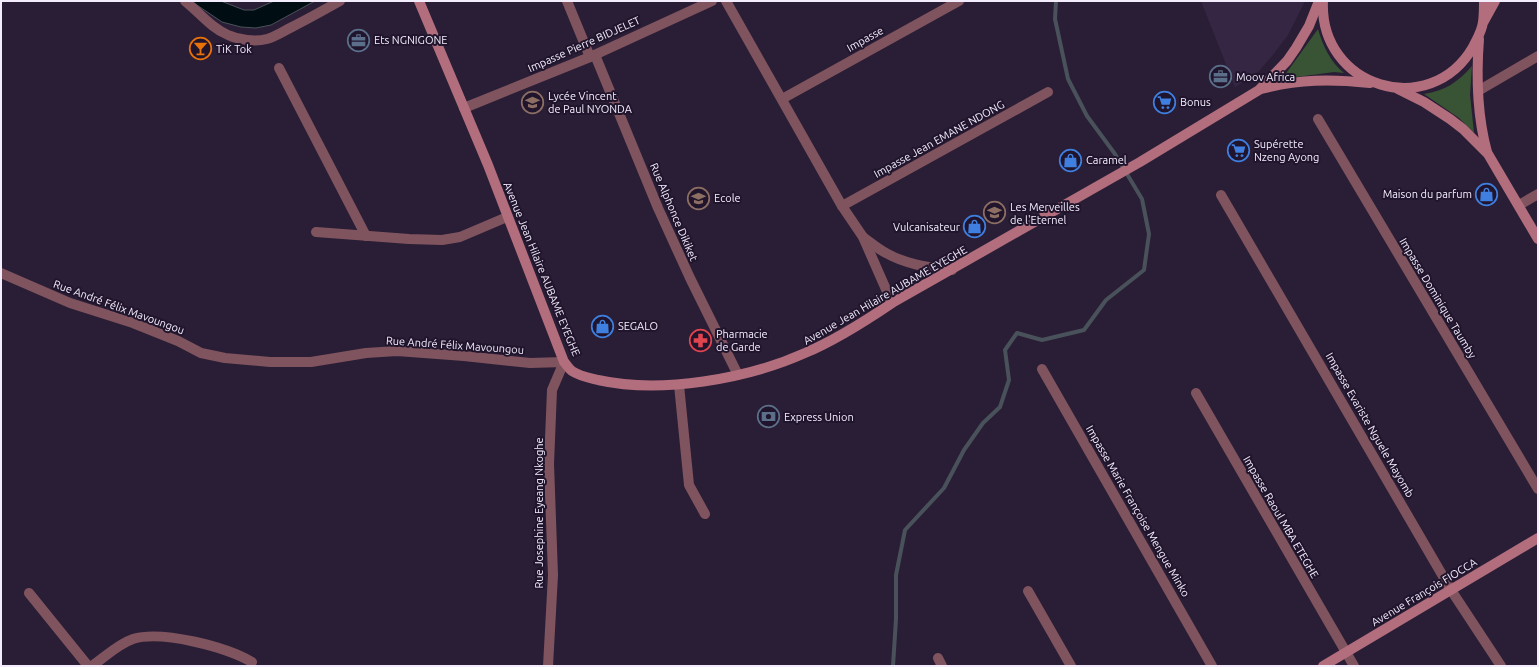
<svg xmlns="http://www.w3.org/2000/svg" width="1539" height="667" viewBox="0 0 1539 667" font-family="Ubuntu,sans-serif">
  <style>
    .built { fill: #352644 }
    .green { fill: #395335 }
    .water { fill: #000e13; stroke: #49515a }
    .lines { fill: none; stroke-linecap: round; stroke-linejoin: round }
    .stream { stroke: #49515a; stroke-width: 4 }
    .street { stroke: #80545e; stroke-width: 10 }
    .secondary { stroke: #b36e7e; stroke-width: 10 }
    .labels { text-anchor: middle; stroke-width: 4; stroke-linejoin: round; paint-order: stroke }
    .street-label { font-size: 11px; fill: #f4edfe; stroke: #20152c }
    .poi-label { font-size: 11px; fill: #f4edfe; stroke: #20152c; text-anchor: start }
  </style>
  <rect width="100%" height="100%" fill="#2a1e36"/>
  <!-- built -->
  <path class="built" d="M1201,1H1305L1288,35L1272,56L1259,71L1235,87Z"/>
  <!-- green -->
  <g class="green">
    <path d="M1318,29C1322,44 1331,63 1344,73L1334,72L1282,79Z"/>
    <path d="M1472,66L1470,95L1474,133L1459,118L1424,94C1445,91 1458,82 1472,66Z"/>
  </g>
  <!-- water -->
  <path class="water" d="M191,1H221L244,10H254L274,1H315L271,25L256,28L241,27L222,22Z"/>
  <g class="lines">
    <!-- stream -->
    <path class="stream" d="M893,666L896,619V575L905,530L944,488L964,450L983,423L1000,407L1009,380L1005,350L1017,333L1042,340L1084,330L1106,300L1144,270L1149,234L1142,199L1115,154L1087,116L1068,79L1055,19L1056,1"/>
    <!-- street -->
    <g class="street">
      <path d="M185,1C199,12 211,28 228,35C239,40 255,42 267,39C275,37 284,31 292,27C308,19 324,10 340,1"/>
      <path d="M567,1L590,57"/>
      <path d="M726,1L842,206L863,237L892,303"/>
      <path d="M595,55L658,208L690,278L738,375"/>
      <path d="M279,68L366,236"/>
      <path d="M1478,91L1538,56"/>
      <path d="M782,99L959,1"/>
      <path d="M464,108L590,57L712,1"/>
      <path d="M1318,119L1538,489"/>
      <path d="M1221,195L1451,590L1501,666"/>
      <path d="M1519,205L1538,194"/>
      <path d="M842,206L1048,92"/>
      <path d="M316,232L409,239L442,240L460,237L507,217"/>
      <path d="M863,237C870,242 878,249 886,253C907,265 929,267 952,270"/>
      <path d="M1,273L70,303L133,323L178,341L201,353L225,358L270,362H311L366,353L397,351L464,356L530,363L564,362L552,390L549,464L553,575L548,666"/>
      <path d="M1042,369L1212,666"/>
      <path d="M679,385L689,485L705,514"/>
      <path d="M1196,393L1354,666"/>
      <path d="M1028,591L1071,666"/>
      <path d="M29,593L88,666"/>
      <path d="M938,658L942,666"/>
      <path d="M92,666C105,657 118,644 133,639C162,630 226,647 252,662"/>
    </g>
    <!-- secondary -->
    <g class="secondary">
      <path d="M419,1L488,165L564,362C567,365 569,369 572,371C579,376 590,378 598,380C661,394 747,379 805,353C836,340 864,322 892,303L1140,162L1259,90L1287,61L1296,48L1309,26L1319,1"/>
      <path d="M1323,1C1319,88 1430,121 1473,47C1477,39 1482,31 1483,22C1484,15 1484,8 1484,1"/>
      <path d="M1484,21L1495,1"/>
      <path d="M1479,39C1476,78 1477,115 1487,152"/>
      <path d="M1261,89C1299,79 1331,79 1370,83"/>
      <path d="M1398,89L1424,102L1450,119L1463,129L1488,154L1538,239"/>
      <path d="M1323,666L1538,538"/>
    </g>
  </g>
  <!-- icons -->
  <defs>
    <symbol id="office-ring" viewBox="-11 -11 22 22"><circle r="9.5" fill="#20152c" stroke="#5c6f8a" stroke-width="1.5"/><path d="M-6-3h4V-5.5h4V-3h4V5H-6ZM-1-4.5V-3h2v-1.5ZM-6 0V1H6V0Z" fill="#5c6f8a"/></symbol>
    <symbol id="bar-ring" viewBox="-11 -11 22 22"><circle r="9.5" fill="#20152c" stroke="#e8710a" stroke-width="1.5"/><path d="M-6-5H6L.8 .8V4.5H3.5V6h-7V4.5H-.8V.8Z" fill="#e8710a"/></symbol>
    <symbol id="school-ring" viewBox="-11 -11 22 22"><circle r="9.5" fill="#20152c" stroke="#8d6e63" stroke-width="1.5"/><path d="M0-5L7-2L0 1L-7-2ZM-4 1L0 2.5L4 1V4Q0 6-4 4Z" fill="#8d6e63"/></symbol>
    <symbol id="supermarket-ring" viewBox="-11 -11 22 22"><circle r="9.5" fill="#20152c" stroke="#3f7fe0" stroke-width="1.5"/><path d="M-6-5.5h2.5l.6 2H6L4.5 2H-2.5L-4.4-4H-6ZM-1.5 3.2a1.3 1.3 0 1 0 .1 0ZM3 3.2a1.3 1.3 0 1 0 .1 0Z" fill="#3f7fe0"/></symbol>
    <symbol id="shop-ring" viewBox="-11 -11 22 22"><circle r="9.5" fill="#20152c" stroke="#3f7fe0" stroke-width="1.5"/><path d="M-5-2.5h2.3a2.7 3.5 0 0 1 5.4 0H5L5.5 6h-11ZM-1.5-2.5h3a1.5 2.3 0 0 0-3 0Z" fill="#3f7fe0"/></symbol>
    <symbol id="pharmacy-ring" viewBox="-11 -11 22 22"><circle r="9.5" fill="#20152c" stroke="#e0444e" stroke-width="1.5"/><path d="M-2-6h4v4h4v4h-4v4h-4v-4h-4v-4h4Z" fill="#e0444e"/></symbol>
    <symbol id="bank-ring" viewBox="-11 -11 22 22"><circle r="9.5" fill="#20152c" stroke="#5c6f8a" stroke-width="1.5"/><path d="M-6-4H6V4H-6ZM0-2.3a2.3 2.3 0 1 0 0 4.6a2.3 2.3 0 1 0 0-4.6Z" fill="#5c6f8a"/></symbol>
  </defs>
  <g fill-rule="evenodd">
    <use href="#office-ring" x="346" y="28" width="25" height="25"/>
    <use href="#bar-ring" x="188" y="36" width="25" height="25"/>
    <use href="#office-ring" x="1208" y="64" width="25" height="25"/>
    <use href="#school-ring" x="520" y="90" width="25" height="25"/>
    <use href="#supermarket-ring" x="1152" y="90" width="25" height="25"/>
    <use href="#supermarket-ring" x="1226" y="138" width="25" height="25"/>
    <use href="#shop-ring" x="1058" y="148" width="25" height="25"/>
    <use href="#shop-ring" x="1474" y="182" width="25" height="25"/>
    <use href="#school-ring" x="686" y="186" width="25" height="25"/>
    <use href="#school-ring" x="982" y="200" width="25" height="25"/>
    <use href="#shop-ring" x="962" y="214" width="25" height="25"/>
    <use href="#shop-ring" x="590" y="314" width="25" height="25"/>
    <use href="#pharmacy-ring" x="688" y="328" width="25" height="25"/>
    <use href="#bank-ring" x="756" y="404" width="25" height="25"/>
  </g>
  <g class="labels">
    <!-- street labels -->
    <g class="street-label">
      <text transform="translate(865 39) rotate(-29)" y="4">Impasse</text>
      <text transform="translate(584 44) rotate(-24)" y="4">Impasse Pierre BIDJELET</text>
      <text transform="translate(939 139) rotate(-29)" y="4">Impasse Jean EMANE NDONG</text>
      <text transform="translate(674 212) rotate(67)" y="4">Rue Alphonce Dikiket</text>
      <text transform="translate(542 269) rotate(68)" y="4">Avenue Jean Hilaire AUBAME EYEGHE</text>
      <text transform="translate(885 295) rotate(-30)" y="4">Avenue Jean Hilaire AUBAME EYEGHE</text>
      <text transform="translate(1438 298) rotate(59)" y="4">Impasse Dominique Taumby</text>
      <text transform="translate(119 307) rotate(20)" y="4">Rue André Félix Mavoungou</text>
      <text transform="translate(455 345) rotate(4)" y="4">Rue André Félix Mavoungou</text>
      <text transform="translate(1370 425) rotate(60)" y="4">Impasse Evariste Nguele Mayomb</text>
      <text transform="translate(1138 511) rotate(60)" y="4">Impasse Marie Françoise Mengue Minko</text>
      <text transform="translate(539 513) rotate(-90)" y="4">Rue Josephine Eyeang Nkoghe</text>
      <text transform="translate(1281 517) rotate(60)" y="4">Impasse Raoul MBA ETEGHE</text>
      <text transform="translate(1424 592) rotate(-31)" y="4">Avenue François FIOCCA</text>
    </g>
    <!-- poi labels -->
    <g class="poi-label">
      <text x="374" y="44">Ets NGNIGONE</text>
      <text x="216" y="53">TiK Tok</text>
      <text x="1236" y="81">Moov Africa</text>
      <text x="548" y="100">Lycée Vincent<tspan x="548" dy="13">de Paul NYONDA</tspan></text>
      <text x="1180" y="106">Bonus</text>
      <text x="1254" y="148">Supérette<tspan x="1254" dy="13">Nzeng Ayong</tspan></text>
      <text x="1086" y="164">Caramel</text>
      <text x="1472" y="198" text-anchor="end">Maison du parfum</text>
      <text x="714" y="202">Ecole</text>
      <text x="1010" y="211">Les Merveilles<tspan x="1010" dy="13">de l'Eternel</tspan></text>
      <text x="960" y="231" text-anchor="end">Vulcanisateur</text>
      <text x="618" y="330">SEGALO</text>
      <text x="716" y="338">Pharmacie<tspan x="716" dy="13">de Garde</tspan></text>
      <text x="784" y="421">Express Union</text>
    </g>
  </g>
  <!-- border -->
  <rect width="1539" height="667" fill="none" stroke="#f4edfe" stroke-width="4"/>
</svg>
